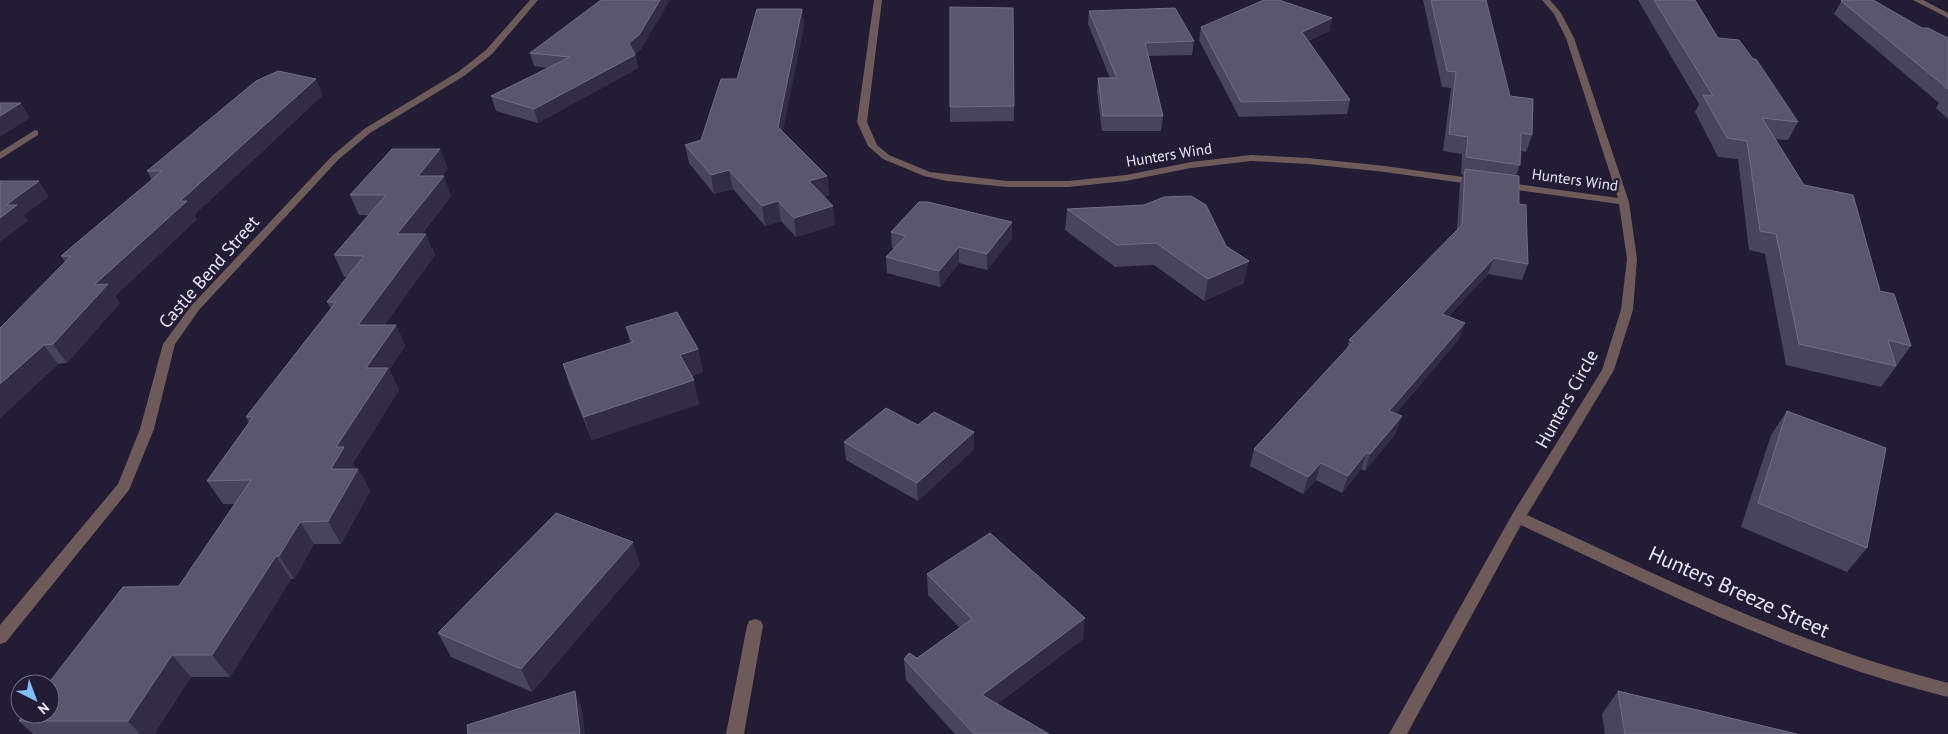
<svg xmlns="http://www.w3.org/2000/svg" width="1948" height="734" viewBox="0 0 1948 734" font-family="'PT Sans',sans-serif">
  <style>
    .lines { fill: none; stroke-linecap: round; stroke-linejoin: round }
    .minor { fill: #6f5a5a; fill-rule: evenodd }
    .wall { fill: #49445d }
    .shaded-wall { fill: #322d45 }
    .building { fill: #5a566d; stroke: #716d83 }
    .labels { text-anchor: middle; stroke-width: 4.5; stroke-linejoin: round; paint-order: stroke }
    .far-street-label { font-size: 15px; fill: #eae8f8; stroke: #221c34 }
    .street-label { font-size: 18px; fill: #eae8f8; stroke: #221c34 }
    .near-street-label { font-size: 21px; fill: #eae8f8; stroke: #221c34 }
  </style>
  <rect width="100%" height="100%" fill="#221c34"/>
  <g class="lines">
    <!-- minor -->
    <g class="minor">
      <path d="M530,0H538L492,54L464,76L370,133L338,160L199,310L175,344L154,429L129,490L6,642L0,644V625L118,484L140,429L163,344L191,306L332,156L364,129L458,72L486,50Z"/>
      <path d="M874,0H882L867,122L877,145L889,155L930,172L1007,181H1068L1126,175L1191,162L1251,155L1308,158L1385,166L1477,179L1482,182L1477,185L1385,172L1308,164L1251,161L1191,168L1126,181L1068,187H1007L947,181L924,176L883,159L868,146L857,122Z"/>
      <path d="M1542,0H1550L1561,13L1574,38L1629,202L1637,259L1633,310L1614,370L1527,515C1630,562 1732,613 1839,650C1875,663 1911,673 1948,683V697C1909,687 1870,676 1832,662C1726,624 1624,573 1521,525L1407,734H1389L1513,513L1602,370L1621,310L1627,259L1619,204L1502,188L1497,185L1502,182L1618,198L1566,38L1554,14Z"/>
      <path d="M1913,0H1923L1948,13V18Z"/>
      <path d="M35,130L38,131V135L0,159V152Z"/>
      <path d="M755,619L761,621L763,626L744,734H726L747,626L749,621Z"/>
    </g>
  </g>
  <!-- wall -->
  <g class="wall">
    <path d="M1423,0H1486L1510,96L1532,135L1526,152L1521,151L1520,165L1516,176L1519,204L1528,264L1522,280L1488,274L1449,316L1459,339L1396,413V433L1365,471L1361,469L1342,493L1316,480L1303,494L1250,466L1254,449L1347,349L1349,340L1457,230L1460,184L1463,175L1461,174L1462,154L1443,151L1451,88L1442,87Z"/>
    <path d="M1638,0H1695L1718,38L1798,122L1788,140L1775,139L1804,185L1880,291L1911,346L1881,387L1786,365L1765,254L1749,250L1738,159L1718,157L1695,112L1699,104Z"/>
    <path d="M1842,0L1922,28L1948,38V119L1936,108L1939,103L1834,14Z"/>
    <path d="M802,9L804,25L782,132L827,176L829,195L824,197L835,225L796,237L781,221L765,226L733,189L714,194L689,163L685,145L701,140L737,79Z"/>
    <path d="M1089,11L1194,41L1192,55L1149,56L1163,116L1161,131H1102L1097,92L1098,78H1110L1088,24Z"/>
    <path d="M1332,18L1329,31L1308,41L1350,100L1347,114L1239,117L1199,40L1201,27Z"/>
    <path d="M642,48L635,54L638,68L538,123L496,111L491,96L548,68L534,66L530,53Z"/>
    <path d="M323,95L194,215L197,219L115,296L120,303L67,363L58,364L0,418V328L65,262L61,256L152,180L147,171Z"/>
    <path d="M1014,106V121L950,122V107Z"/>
    <path d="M448,168L442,176L451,196L422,234L435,255L384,325H396L405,346L389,370L399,390L353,463L356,469H358L370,491L341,544H314L294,579H291L230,677H191L154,734H33L19,721L179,586L235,504H223L207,481L249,423L246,417L331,309L327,302L347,277H344L334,255L369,215H359L350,195Z"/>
    <path d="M1144,205L1244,283L1204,301L1154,265L1115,267L1065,230L1067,209Z"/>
    <path d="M1012,222V238L987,270L959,263L940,287L887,273L886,257L894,249L892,248L891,232Z"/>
    <path d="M626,327L698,349L703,372L692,376L699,404L592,440L570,387L563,364L630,343Z"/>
    <path d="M1787,411L1867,548L1847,572L1741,527L1771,435Z"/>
    <path d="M918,425L974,449L918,501L846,460L844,442Z"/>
    <path d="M640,565L532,692L451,657L438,633Z"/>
    <path d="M927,574L1083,639L997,704L1049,734H955L906,680L904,659L917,658L960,628L928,595Z"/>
    <path d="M1618,691L1797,734H1605L1602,714Z"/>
  </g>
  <!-- shaded-wall -->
  <g class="shaded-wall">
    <path d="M660,0H670L642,48L632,56L635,55L638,68L538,123L534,109Z"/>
    <path d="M802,9L804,25L780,146L778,127Z"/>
    <path d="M1332,18L1329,31L1299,45L1302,32Z"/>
    <path d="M316,79L323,95L194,215L197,219L115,296L120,303L67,363L53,344L94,285L180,201Z"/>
    <path d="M21,103L30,118L0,137V116Z"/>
    <path d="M440,149L448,168L426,196L418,176Z"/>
    <path d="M729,170L733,189L714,194L711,175Z"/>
    <path d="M444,176L451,196L406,254L397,234Z"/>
    <path d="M827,176L829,195L811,200L809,181Z"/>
    <path d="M39,181L49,197L24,215L28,221L0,242V218L6,205Z"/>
    <path d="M778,201L781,221L765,226L762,206Z"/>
    <path d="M833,206L835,225L796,237L794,218Z"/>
    <path d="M1012,222V238L987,270V254Z"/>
    <path d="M426,234L435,255L369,347L358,325Z"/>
    <path d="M959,247V263L940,287L939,271Z"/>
    <path d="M1494,258L1488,274L1436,330L1442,314Z"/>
    <path d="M1249,261L1244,283L1204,301L1208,279Z"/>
    <path d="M1465,323L1459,339L1384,428L1389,411Z"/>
    <path d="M396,325L405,346L389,370L399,390L353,463L356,470L331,469L336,447L366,368Z"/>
    <path d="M44,345L58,364L0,418V384Z"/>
    <path d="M698,349L703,372L685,378L680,355Z"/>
    <path d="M694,380L699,404L592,440L584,417Z"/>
    <path d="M1402,416L1396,433L1365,471L1370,454Z"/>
    <path d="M974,432V449L918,501L917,483Z"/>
    <path d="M1367,452L1361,469L1342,493L1348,476Z"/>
    <path d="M1321,463L1316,480L1303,494L1308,477Z"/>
    <path d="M358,469L370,491L341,544L328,521Z"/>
    <path d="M300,522L314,544L294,579L279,556Z"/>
    <path d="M633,542L640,565L532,692L521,669Z"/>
    <path d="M276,556L291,579L230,677L212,655Z"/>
    <path d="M1085,618L1083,639L981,716L982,695Z"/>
    <path d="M172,655L191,677L154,734H140L128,721Z"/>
    <path d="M575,691L582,708L585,734H580Z"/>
  </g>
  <!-- building -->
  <g class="building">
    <path d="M601,0H660L639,35L629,43L635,55L534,109L491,96L570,57L530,53Z"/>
    <path d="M1264,0H1279L1332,18L1302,32L1350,100L1241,102L1201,27Z"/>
    <path d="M1431,0H1486L1510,96L1533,99L1532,135L1521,133L1520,165L1466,157L1468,137L1449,134L1456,72L1447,71Z"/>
    <path d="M1654,0H1695L1718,38L1739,40L1753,59H1756L1798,122L1762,118L1804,185L1853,195L1880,291L1894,294L1911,346L1888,340L1896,366L1799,344L1776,234L1760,231L1747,141L1727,138L1703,95L1713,96Z"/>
    <path d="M1842,0H1873L1922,28H1928L1948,38V89L1841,1Z"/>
    <path d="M950,7L1013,8L1014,106L950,107Z"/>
    <path d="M1175,8L1194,41L1145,43L1163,116H1103L1098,78H1117L1089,11Z"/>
    <path d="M757,9H802L778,127L827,176L809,181L833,206L794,218L778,201L762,206L729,170L711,175L685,145L701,140L721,79H737Z"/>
    <path d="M278,71L316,79L180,201H187L94,285L108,284L53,344L44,345L0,384V328L71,256H61L162,171H147L256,81Z"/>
    <path d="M0,103H21L0,116Z"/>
    <path d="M392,149H440L418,176H444L397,234H426L358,325H396L366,368H388L336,447H344L331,469H358L328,521L300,522L279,556H276L212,655H172L128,721H19L24,714H50V684H48L123,587L179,586L251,480L207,481L253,417H246L336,302H327L364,256L334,255L386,195H350Z"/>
    <path d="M1465,169L1519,176V204L1526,205L1528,264L1494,258L1442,314L1465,323L1389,411L1402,416L1370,454L1367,452L1348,476L1321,463L1308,477L1254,449L1353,342L1349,340L1462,225Z"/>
    <path d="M0,181H39L6,205H17L0,218Z"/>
    <path d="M1191,196L1206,205L1226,246L1249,261L1208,279L1156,243L1117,245L1067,209L1144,205L1164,197Z"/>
    <path d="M919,202H928L1012,222L987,254L959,247L939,271L886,257L906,236L891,232Z"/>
    <path d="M677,312L698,349L680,355L694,380L584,417L563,364L633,342L626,327Z"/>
    <path d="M886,408L918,425L934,412L974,432L917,483L844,442Z"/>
    <path d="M1787,411L1886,448L1867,548L1758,503Z"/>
    <path d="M556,513L633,542L521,669L438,633Z"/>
    <path d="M990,533L1085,618L982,695L1049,734H974L904,659L909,653L917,658L972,619L927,574Z"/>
    <path d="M575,691L580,734H468L467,725Z"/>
    <path d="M1618,691L1797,734H1625Z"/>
  </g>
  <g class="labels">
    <!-- far-street labels -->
    <g class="far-street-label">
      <text transform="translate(1169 155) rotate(-9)" y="5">Hunters Wind</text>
      <text transform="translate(1575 180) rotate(8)" y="5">Hunters Wind</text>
    </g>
    <!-- street labels -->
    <g class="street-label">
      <text transform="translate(209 272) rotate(-49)" y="6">Castle Bend Street</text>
      <text transform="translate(1567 399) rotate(-61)" y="6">Hunters Circle</text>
    </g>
    <!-- near-street labels -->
    <g class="near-street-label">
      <text transform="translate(1739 592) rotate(24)" y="7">Hunters Breeze Street</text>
    </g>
  </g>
  <!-- north arrow -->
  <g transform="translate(35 699) rotate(138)"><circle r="24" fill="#221c34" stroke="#726e82"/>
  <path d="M0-4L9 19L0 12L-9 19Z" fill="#7ebef9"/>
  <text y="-8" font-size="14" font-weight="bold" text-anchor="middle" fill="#eae8f8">N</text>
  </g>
</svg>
